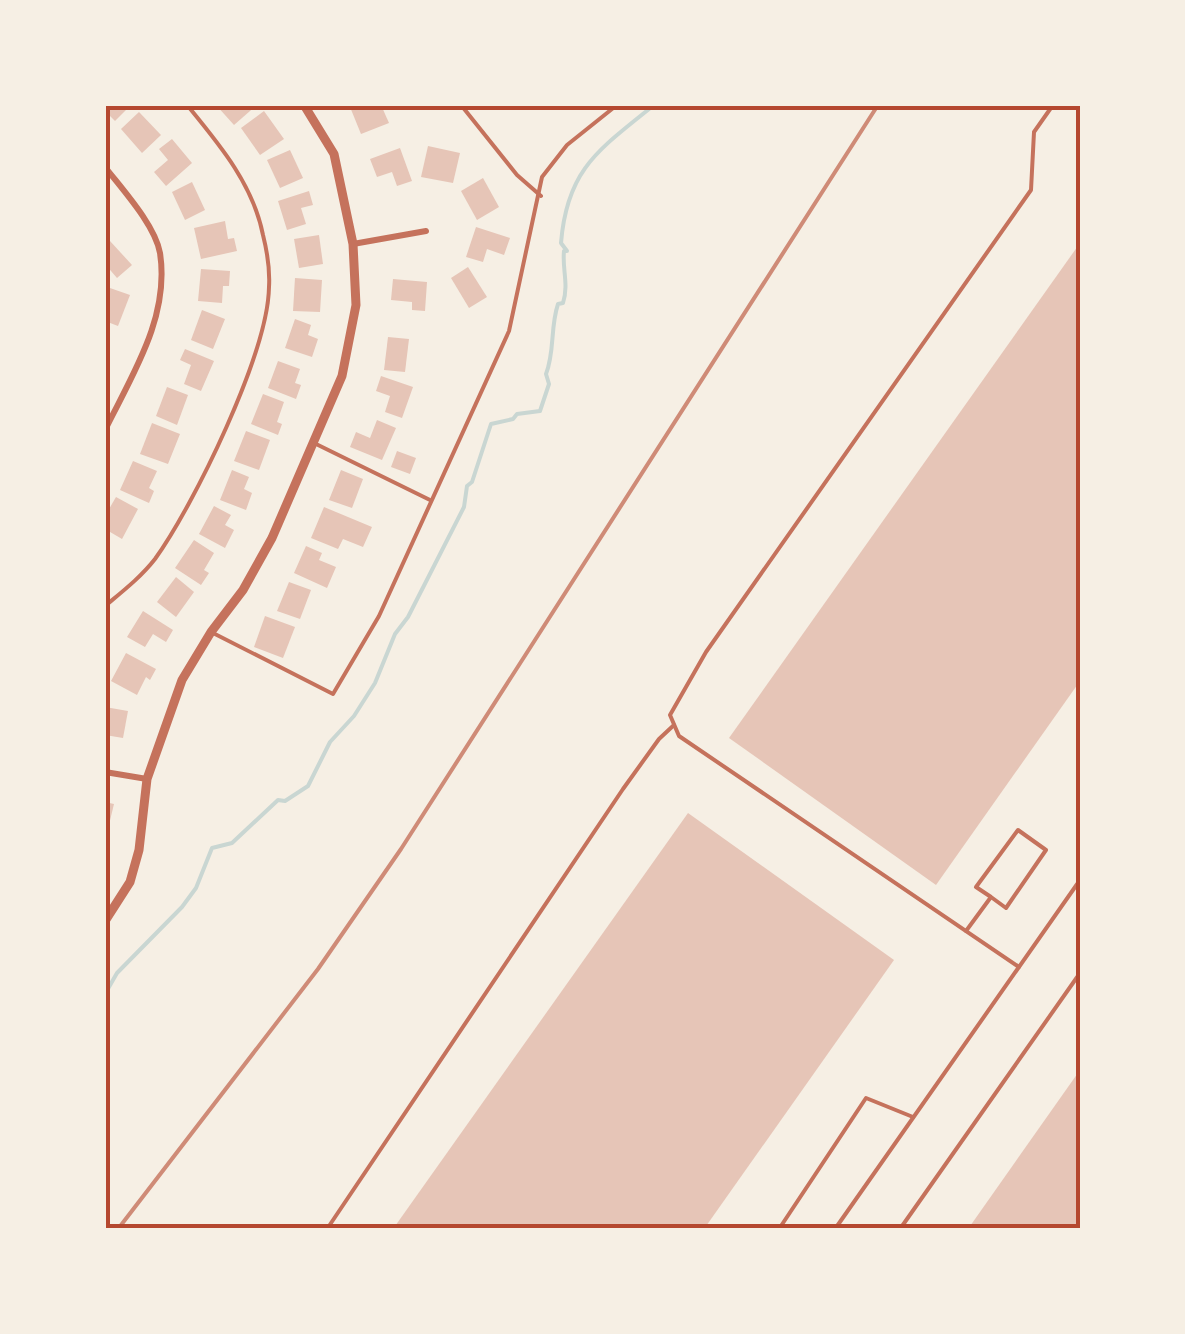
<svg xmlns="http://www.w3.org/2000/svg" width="1185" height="1334" viewBox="0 0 1185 1334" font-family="'IBM Plex Sans',sans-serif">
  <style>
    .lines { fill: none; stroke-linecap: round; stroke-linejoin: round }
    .stream { stroke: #c9d6d2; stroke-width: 4 }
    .building { fill: #e6c5b7 }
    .service { stroke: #c5725c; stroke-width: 4 }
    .minor { stroke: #c5725c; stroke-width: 6 }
    .tertiary { stroke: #c5725c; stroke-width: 9 }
    .rail { stroke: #cf8b77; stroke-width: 4 }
    .neatline { fill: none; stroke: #b5482f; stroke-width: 4 }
  </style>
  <rect width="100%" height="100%" fill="#f6efe4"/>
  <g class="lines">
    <!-- stream -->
    <path class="stream" d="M105,994L117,973L182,907L196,888L212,848L232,843L278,800L285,801L308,786L330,742L354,716L375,683L395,634L408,617L464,507L467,486L472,482L491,424L513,419L517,414L540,411L549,384L546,374C555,351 550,328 558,304L563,303C569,284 562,269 564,251H567L561,243C567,168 600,149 654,105"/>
  </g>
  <!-- building -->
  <g class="building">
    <path d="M105,105H131L115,121L105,111Z"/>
    <path d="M216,105H257L234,125Z"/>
    <path d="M355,105H381L389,123L361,134L350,107Z"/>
    <path d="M264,111L284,139L260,155L241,128Z"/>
    <path d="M139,112L161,135L142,153L121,129Z"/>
    <path d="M172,139L192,163L166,186L154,172L168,160L159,149Z"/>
    <path d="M428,146L460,153L453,183L421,177Z"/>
    <path d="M400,148L412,181L397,186L392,172L377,177L370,159Z"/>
    <path d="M290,150L303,178L280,188L267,160Z"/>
    <path d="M483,178L499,207L477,220L461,191Z"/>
    <path d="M192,182L205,210L185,220L172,192Z"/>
    <path d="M309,191L313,205L301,208L306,224L287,230L278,201Z"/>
    <path d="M225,221L228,239L234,238L237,251L201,259L194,228Z"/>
    <path d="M476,227L510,238L504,255L487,249L483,262L466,257Z"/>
    <path d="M319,235L323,264L299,268L294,239Z"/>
    <path d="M110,241L132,265L117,278L105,264V245Z"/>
    <path d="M1080,243V681L936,885L729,738Z"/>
    <path d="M468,267L487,297L469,308L451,278Z"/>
    <path d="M201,269L230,271L229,286H223L222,303L198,301Z"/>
    <path d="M295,278L322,280L320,312L293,311Z"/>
    <path d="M393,279L427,282L425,311L412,310V302L391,300Z"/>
    <path d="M110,288L130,295L118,326L105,321V300Z"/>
    <path d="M202,310L225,319L213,349L191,340Z"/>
    <path d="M295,319L311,325L308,335L318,339L312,357L285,348Z"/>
    <path d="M388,337L409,339L405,372L384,370Z"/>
    <path d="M185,349L214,361L201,391L184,384L191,365L180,360Z"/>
    <path d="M278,361L300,369L295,383L301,385L296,399L268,388Z"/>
    <path d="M381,376L413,387L402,418L385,412L390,396L376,391Z"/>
    <path d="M167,387L188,395L177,425L156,416Z"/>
    <path d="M263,394L284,402L277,422L282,424L278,435L251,424Z"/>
    <path d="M377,420L396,428L382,460L350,447L356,432L370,438Z"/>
    <path d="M152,423L180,434L168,464L140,454Z"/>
    <path d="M246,431L270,440L259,470L234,461Z"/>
    <path d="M397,451L416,458L410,474L391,467Z"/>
    <path d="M133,461L157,471L149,488L154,491L149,503L120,490Z"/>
    <path d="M232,470L249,477L244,489L252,493L246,510L220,500Z"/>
    <path d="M341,470L363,479L352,508L329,500Z"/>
    <path d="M116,497L138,509L122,539L105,529V516Z"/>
    <path d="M214,506L231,515L225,525L234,530L225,548L199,534Z"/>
    <path d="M324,507L372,527L363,547L343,539L338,549L311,538Z"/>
    <path d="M194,540L214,553L204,570L209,573L201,585L175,568Z"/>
    <path d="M306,546L322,553L319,560L336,567L327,588L294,573Z"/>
    <path d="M176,577L194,592L176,617L157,602Z"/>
    <path d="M289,582L311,590L300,619L277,611Z"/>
    <path d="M143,611L173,630L166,642L153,634L145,647L127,637Z"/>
    <path d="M265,616L295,627L283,658L254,647Z"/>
    <path d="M126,653L156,669L150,680L146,677L137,695L111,681Z"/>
    <path d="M105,707L128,711L123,738L105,735Z"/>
    <path d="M105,802L114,804L106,837L105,836Z"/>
    <path d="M688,813L894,960L704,1229H393Z"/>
    <path d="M1080,1070V1229H968Z"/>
  </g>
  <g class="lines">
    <!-- service -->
    <g class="service">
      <path d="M461,105L517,175L541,196"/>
      <path d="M314,443L430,500"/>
      <path d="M105,606C123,591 141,577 155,559C194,505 268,353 269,287C270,271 267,251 263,235C253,184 219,144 187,105"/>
      <path d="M211,632L333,694L379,616L509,331L542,177L567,145L617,105"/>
      <path d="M966,931L991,897L976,887L1018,830L1046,850L1006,908L991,897"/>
      <path d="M1019,967L679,736L670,715L706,652L1031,190L1034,132L1053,105"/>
      <path d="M327,1229L623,789L659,739L674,725"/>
      <path d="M779,1229L866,1098L913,1117"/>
      <path d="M835,1229L1080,880"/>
      <path d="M900,1229L1080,973"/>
    </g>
    <!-- minor -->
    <g class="minor">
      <path d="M105,167C122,189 155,225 160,253C170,317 132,375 105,430"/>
      <path d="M353,244L426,231"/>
      <path d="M105,772L147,779"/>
    </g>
    <!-- tertiary -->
    <path class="tertiary" d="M105,921L130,882L139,850L147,779L182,680L211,632L243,590L272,538L342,376L356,305L353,244L334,154L304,105"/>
    <!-- rail -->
    <path class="rail" d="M118,1229L318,969L401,849L878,105"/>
  </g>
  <!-- border -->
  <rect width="1185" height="1334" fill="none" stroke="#f6efe4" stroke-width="215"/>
  <rect x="108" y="108" width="970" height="1118" class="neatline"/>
</svg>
